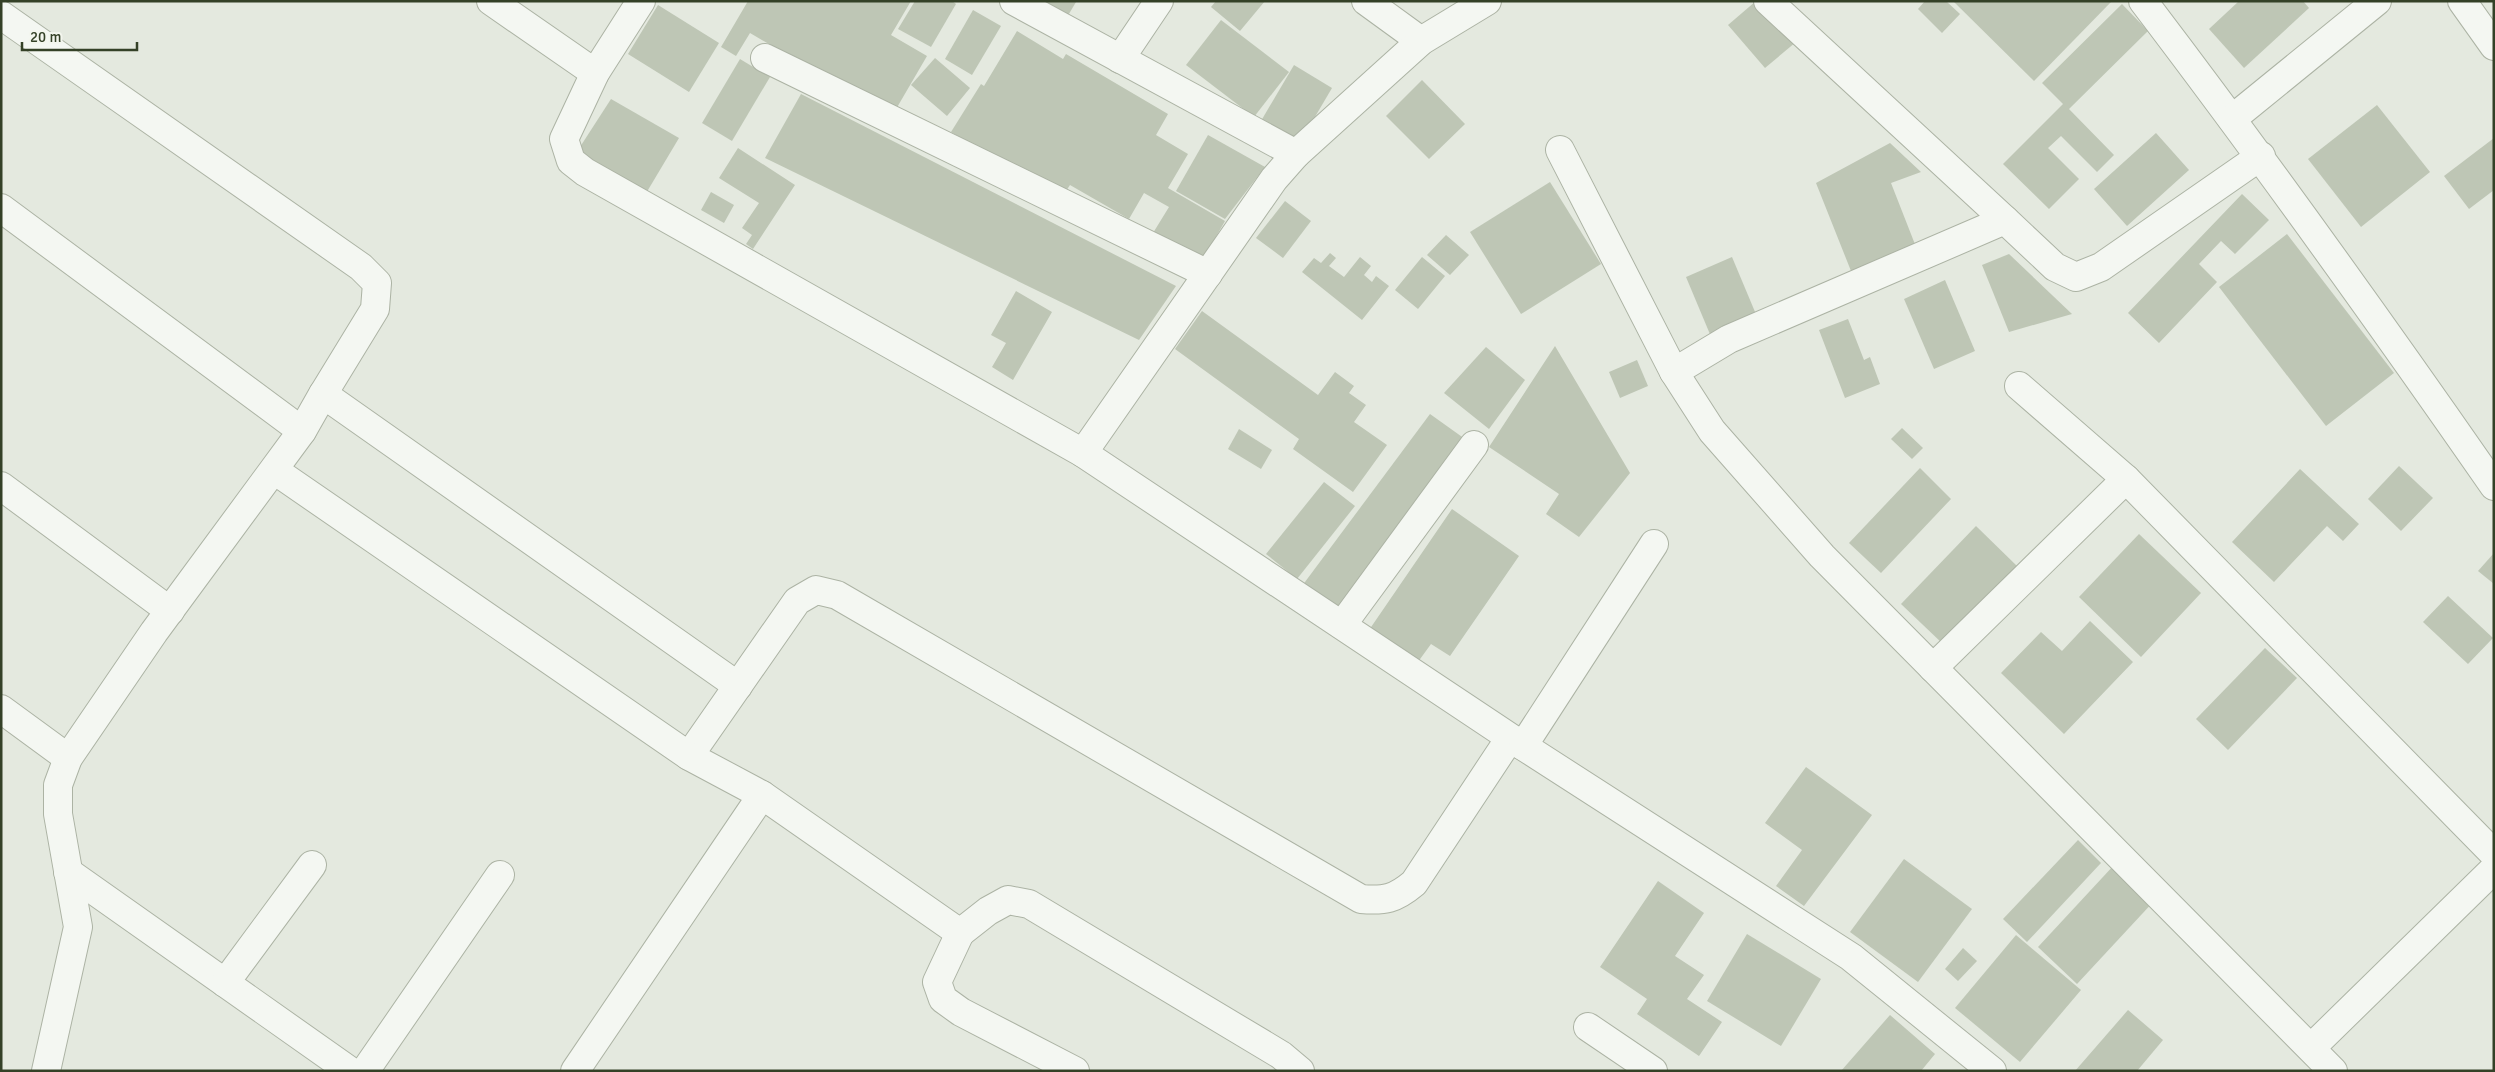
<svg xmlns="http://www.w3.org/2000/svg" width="2495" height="1072" viewBox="0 0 2495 1072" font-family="Signika,sans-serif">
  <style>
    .building { fill: #bec6b5 }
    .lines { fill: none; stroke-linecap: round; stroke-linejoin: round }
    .street-casing { stroke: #acb3a4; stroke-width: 30 }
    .street { stroke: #f4f7f2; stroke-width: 28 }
  </style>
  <rect width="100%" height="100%" fill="#e4e9df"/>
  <!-- building -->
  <g class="building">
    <path d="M748,1H911L891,35L927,56L892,116L750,33L736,56L721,47Z"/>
    <path d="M915,1H952L956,4L931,47L898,29Z"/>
    <path d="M1025,1H1075L1076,2L1063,24Z"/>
    <path d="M1216,1H1265L1240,31L1211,7Z"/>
    <path d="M1756,1L1796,42L1765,68L1728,25Z"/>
    <path d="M1925,1H1946L1960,14L1942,33L1918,9Z"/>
    <path d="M1953,1H2112L2034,81Z"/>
    <path d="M2239,1H2303L2309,8L2244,68L2209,29Z"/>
    <path d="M2122,4L2148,31L2069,109L2114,155L2097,172L2061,136L2048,148L2079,179L2049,209L2003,164L2063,104L2042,83Z"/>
    <path d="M658,5L719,43L689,92L628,54Z"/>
    <path d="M973,10L1001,26L972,75L945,59Z"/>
    <path d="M1221,20L1289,72L1254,117L1186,65Z"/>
    <path d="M1017,31L1063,59L1066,54L1168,114L1156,135L1188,154L1168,188L1225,221L1202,261L1153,233L1169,207L1144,193L1129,219L1070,185L1062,197L951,132L981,84L984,86Z"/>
    <path d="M935,58L970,88L947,116L911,85Z"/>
    <path d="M740,59L770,77L732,141L702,123Z"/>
    <path d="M1294,65L1332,88L1299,144L1261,121Z"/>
    <path d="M1422,80L1465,124L1429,159L1386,116Z"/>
    <path d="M801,94L1176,286L1139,340L765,158Z"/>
    <path d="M611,99L679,138L645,195L584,165L580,147Z"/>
    <path d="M2377,105L2430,172L2361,227L2308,159Z"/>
    <path d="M2156,133L2189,170L2127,226L2094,189Z"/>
    <path d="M1208,135L1265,167L1225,219L1176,191Z"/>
    <path d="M2494,138V190L2469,209L2444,176Z"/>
    <path d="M1890,143L1921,172L1891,183L1918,252L1853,276L1816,183Z"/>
    <path d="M738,148L795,185L753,249L746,244L752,235L742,228L759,203L719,178Z"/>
    <path d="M1550,182L1601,264L1521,314L1470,232Z"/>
    <path d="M711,192L734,205L724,223L701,210Z"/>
    <path d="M2242,194L2269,220L2235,254L2221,241L2199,264L2217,282L2159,343L2128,313Z"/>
    <path d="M1285,201L1311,221L1283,258L1256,238Z"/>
    <path d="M2287,234L2394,373L2326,426L2219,287Z"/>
    <path d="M1446,235L1469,255L1450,275L1427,255Z"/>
    <path d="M1330,253L1336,258L1329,266L1344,277L1360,257L1371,266L1364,275L1372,282L1376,276L1389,286L1362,320L1302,272L1314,258L1321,263Z"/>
    <path d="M2009,254L2072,314L2009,332L1982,265Z"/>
    <path d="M1422,257L1445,276L1418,309L1395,290Z"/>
    <path d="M1732,257L1758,319L1712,339L1686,277Z"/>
    <path d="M1945,280L1975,351L1934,369L1904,299Z"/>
    <path d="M1016,291L1052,312L1013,380L992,367L1006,343L991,335Z"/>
    <path d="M1202,311L1318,395L1335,372L1354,386L1349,393L1366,405L1354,422L1387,445L1353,492L1293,449L1299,439L1175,349Z"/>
    <path d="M1848,319L1864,360L1870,357L1880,384L1845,398L1819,330Z"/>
    <path d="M1555,346L1630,473L1579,537L1546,514L1559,494L1489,447Z"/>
    <path d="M1486,347L1525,380L1489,429L1444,393Z"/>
    <path d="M1637,360L1648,386L1620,398L1609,372Z"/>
    <path d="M1430,414L1465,439L1337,611L1302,586Z"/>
    <path d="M1902,428L1923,448L1912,459L1891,439Z"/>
    <path d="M1239,429L1272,450L1261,469L1228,449Z"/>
    <path d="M2399,466L2433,498L2401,531L2368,499Z"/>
    <path d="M1920,468L1951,499L1881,573L1849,543Z"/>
    <path d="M2300,469L2359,524L2343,541L2327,526L2274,582L2232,542Z"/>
    <path d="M1324,482L1355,506L1297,579L1266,554Z"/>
    <path d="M1452,509L1519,556L1450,656L1431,644L1415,666L1367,633Z"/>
    <path d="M1976,526L2018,567L1943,644L1901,604Z"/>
    <path d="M2139,534L2201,593L2141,657L2079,597Z"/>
    <path d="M2494,553V584L2478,571Z"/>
    <path d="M2448,596L2493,638L2468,664L2423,622Z"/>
    <path d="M2090,621L2133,662L2064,734L2001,673L2041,632L2062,651Z"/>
    <path d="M2265,648L2297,678L2228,750L2196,719Z"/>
    <path d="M1806,767L1872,815L1804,906L1776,886L1802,850L1765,823Z"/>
    <path d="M2078,840L2101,863L2027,942L2003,919Z"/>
    <path d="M1904,859L1972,909L1918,982L1850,932Z"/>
    <path d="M2115,864L2155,900L2077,984L2038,947Z"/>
    <path d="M1658,881L1704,913L1675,956L1704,975L1687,999L1722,1022L1699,1056L1637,1014L1647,999L1600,967Z"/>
    <path d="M1747,934L1821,979L1781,1046L1707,1001Z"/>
    <path d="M2016,935L2081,990L2020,1062L1955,1008Z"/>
    <path d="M1963,948L1977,961L1958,981L1945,969Z"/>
    <path d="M2128,1010L2163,1040L2137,1071H2075Z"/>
    <path d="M1890,1015L1935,1054L1921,1071H1841Z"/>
  </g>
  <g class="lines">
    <defs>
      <g id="street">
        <path d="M491,1L595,73"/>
        <path d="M641,1L595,73L564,139L571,161L585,172L1083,453"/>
        <path d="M1014,1L1296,154"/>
        <path d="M1366,1L1421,41"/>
        <path d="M1487,1L1421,41L1296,154L1274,179L1083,453L1523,746L1851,957L1992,1071"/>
        <path d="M1768,1L2005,220"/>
        <path d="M2143,1C2264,160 2380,322 2494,486"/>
        <path d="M2462,1L2494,46"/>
        <path d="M1,15L361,267L377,283L375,309L323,394"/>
        <path d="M765,58L1208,274"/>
        <path d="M1120,59L1159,1"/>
        <path d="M2232,119L2377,1"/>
        <path d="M1560,150L1674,372"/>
        <path d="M2261,156L2101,267L2076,277L2055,267L2005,220L1729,339L1674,372L1712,431L1822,556L2333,1071"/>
        <path d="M1,208L302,431L154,632L68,758L58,785V814L78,927L46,1071"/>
        <path d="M2019,386L2126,479L2494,854"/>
        <path d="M302,431L323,394L738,686"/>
        <path d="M274,470L689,756L797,601L816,590L837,595L1361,899C1385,901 1395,899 1414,883L1510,738"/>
        <path d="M1,486L170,611"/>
        <path d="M1342,625L1474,445"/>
        <path d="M1933,668L2126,479"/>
        <path d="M1,709L68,758"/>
        <path d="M1523,746L1654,544"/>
        <path d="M689,756L762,795L960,933L988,911L1008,900L1029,904L1281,1055L1300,1071"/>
        <path d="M68,872L350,1071"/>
        <path d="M960,933L937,982L943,999L961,1012L1075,1071"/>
        <path d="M225,983L312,865"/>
        <path d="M1588,1027L1653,1071"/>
        <path d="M2311,1048L2494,869"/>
        <path d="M365,1071L500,875"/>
        <path d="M575,1071L762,795"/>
      </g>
    </defs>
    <!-- street casing -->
    <use href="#street" class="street-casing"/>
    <!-- street -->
    <use href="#street" class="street"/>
  </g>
  <!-- border -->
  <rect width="2495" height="1072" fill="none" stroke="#344127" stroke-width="5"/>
  <!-- scale -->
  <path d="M22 42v8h115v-8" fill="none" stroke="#344127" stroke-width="2.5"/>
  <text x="30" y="42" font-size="15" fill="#344127" stroke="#f3f6ee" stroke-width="4" paint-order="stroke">20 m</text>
</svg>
